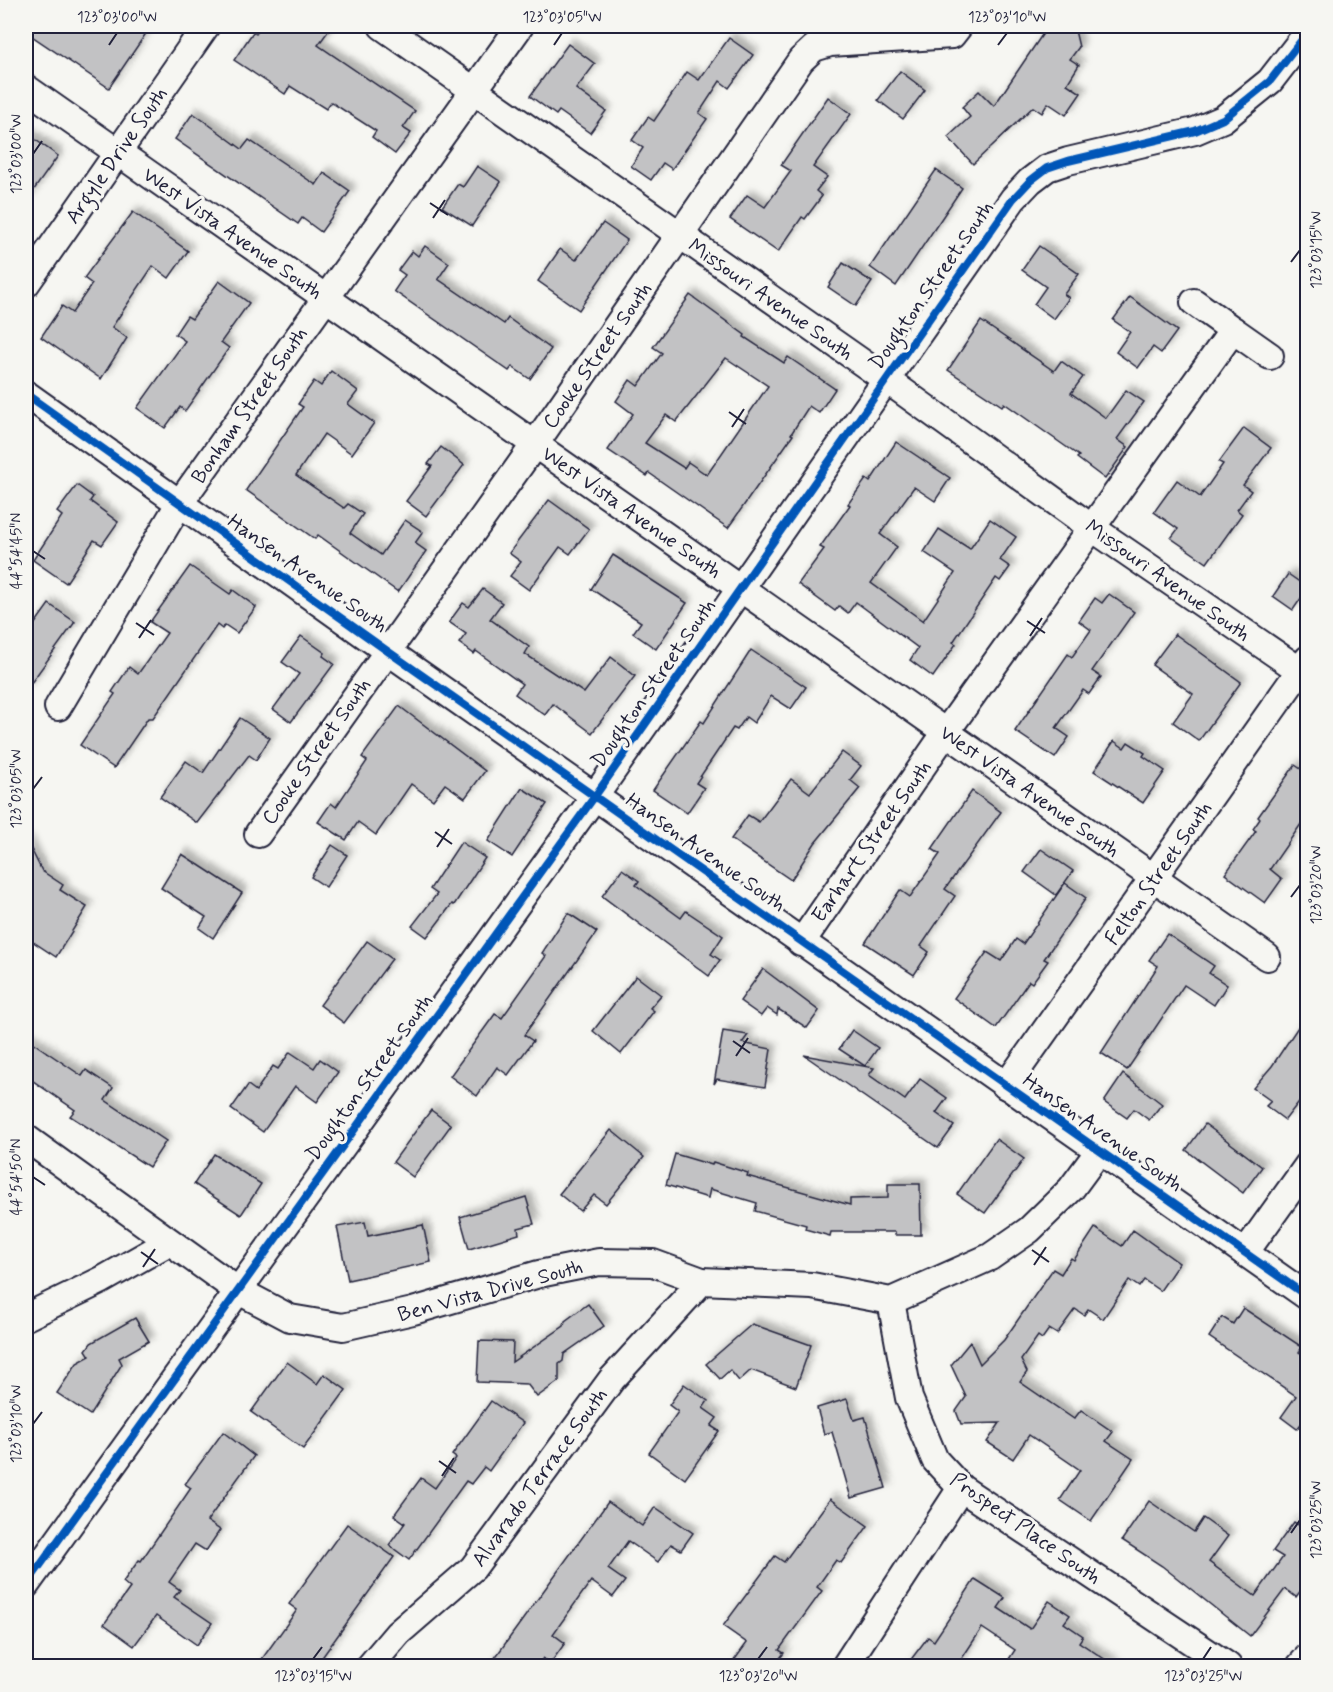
<svg xmlns="http://www.w3.org/2000/svg" width="1333" height="1692" viewBox="0 0 1333 1692" font-family="Mynerve,sans-serif">
  <style>
    .building { fill: #c2c2c4; stroke: #22223b; stroke-width: 1.5; fill-rule: evenodd; filter: url(#shadow) }
    .lines { fill: none; stroke-linecap: round; stroke-linejoin: round }
    .minor-casing { stroke: #22223b; stroke-width: 30 }
    .minor { stroke: #f6f6f2; stroke-width: 26 }
    .cycleway-casing { stroke: #f6f6f2; stroke-width: 11 }
    .cycleway { stroke: #0057b8; stroke-width: 8 }
    .ticks { fill: none; stroke: #22223b; stroke-width: 2 }
    .labels { text-anchor: middle; stroke-width: 6; stroke-linejoin: round; paint-order: stroke }
    .street-label { font-size: 21px; fill: #22223b; stroke: #f6f6f2 }
    .neatline { fill: none; stroke: #22223b; stroke-width: 2 }
    .ticks-label { font-size: 15px; text-anchor: middle; fill: #22223b }
  </style>
  <defs>
    <filter id="shadow"><feDropShadow dx="5.5" dy="-5.5" stdDeviation="3" flood-color="#0004"/></filter>
  </defs>
  <rect width="100%" height="100%" fill="#f6f6f2"/>
  <filter id="ink" filterUnits="userSpaceOnUse"><feTurbulence type="fractalNoise" baseFrequency=".0167" numOctaves="2"/><feDisplacementMap in="SourceGraphic" scale="12" xChannelSelector="R" yChannelSelector="G"/><feConvolveMatrix kernelMatrix="1 2 1 2 8 2 1 2 1" color-interpolation-filters="sRGB"/></filter>
  <g filter="url(#ink)">
    <!-- building -->
    <g class="building">
      <path d="M26,26H151L109,88L26,32Z"/>
      <path d="M262,26H332L318,45L415,111L403,128L411,133L395,154L372,137L376,131L331,102L326,109L290,86L285,94L234,60L253,32L256,34Z"/>
      <path d="M1048,26H1074L1079,47L1070,59L1079,65L1067,84L1081,93L1066,115L1048,103L1042,113L1033,107L973,164L948,137L970,117L962,107L979,91L994,106Z"/>
      <path d="M729,38L753,55L729,88L720,81L699,113L707,119L697,133L672,169L663,163L651,180L631,166L643,148L632,140L648,117L654,121L687,72L699,80Z"/>
      <path d="M568,44L595,64L576,89L606,111L590,133L559,111L556,115L530,96Z"/>
      <path d="M900,71L925,90L903,119L878,100Z"/>
      <path d="M828,97L851,114L813,167L827,177L816,191L822,196L805,219L802,217L778,252L730,219L747,195L765,207L791,171L781,165Z"/>
      <path d="M193,113L242,149L249,140L316,185L324,173L350,191L321,232L302,218L298,224L175,139Z"/>
      <path d="M26,133L58,156L26,201Z"/>
      <path d="M477,166L501,182L472,226L442,207L458,184L463,187Z"/>
      <path d="M936,170L962,188L896,286L870,267Z"/>
      <path d="M133,212L188,251L169,278L153,266L112,327L127,338L101,379L41,337L62,306L72,313L92,284L84,278Z"/>
      <path d="M603,223L627,240L579,310L538,281L560,249L576,260Z"/>
      <path d="M425,246L449,263L438,279L504,324L508,318L551,349L530,379L512,367L509,371L394,291L405,275L398,270L412,251L418,256Z"/>
      <path d="M1039,246L1079,274L1064,294L1069,298L1054,319L1034,304L1046,287L1022,270Z"/>
      <path d="M843,263L872,282L856,306L828,287Z"/>
      <path d="M219,281L249,303L221,342L229,348L185,411L180,407L165,428L137,408L185,341L175,334L187,316L192,319Z"/>
      <path d="M690,295L745,335L744,337L784,363L788,357L835,389L819,413L809,406L791,434L793,435L728,528L649,473L647,476L608,450L633,414L616,401L630,380L638,386L662,353L653,347ZM726,358L768,386L707,475L688,462L684,468L645,443L666,415L676,422Z"/>
      <path d="M1130,297L1177,331L1161,353L1153,347L1138,368L1116,352L1130,332L1113,320Z"/>
      <path d="M981,321L1054,371L1061,361L1083,377L1071,393L1106,418L1126,390L1144,402L1117,439L1128,447L1105,479L1077,458L1079,456L1004,403L1002,406L948,370Z"/>
      <path d="M331,371L358,391L348,404L374,423L352,454L324,434L296,475L344,508L348,504L363,514L350,533L381,555L405,520L423,532L415,543L426,551L398,592L318,535L315,539L246,490L303,407L298,404L314,381L321,386Z"/>
      <path d="M1244,428L1271,448L1243,485L1251,491L1237,510L1242,514L1207,563L1171,538L1178,529L1154,512L1177,480L1200,497L1223,464L1219,462Z"/>
      <path d="M896,442L950,478L935,501L914,487L880,534L897,547L871,583L923,621L955,573L924,552L939,529L970,549L990,519L1016,537L1000,560L1010,567L1000,581L996,578L953,642L956,644L933,677L910,660L918,648L856,602L848,613L839,606L835,611L798,584L824,549L820,547L850,505L848,504L866,479L870,482Z"/>
      <path d="M441,447L464,465L426,516L406,501L432,466L428,464Z"/>
      <path d="M77,485L93,497L90,501L118,522L102,545L94,540L66,583L33,560L62,516L57,512Z"/>
      <path d="M549,500L589,529L570,554L560,547L529,590L510,576L521,562L509,553Z"/>
      <path d="M613,555L687,603L656,649L633,633L641,622L591,589Z"/>
      <path d="M190,566L230,594L233,590L256,607L237,633L225,625L222,629L217,625L153,718H148L114,768L80,745L115,694L112,692L129,667L138,674L167,633L150,622Z"/>
      <path d="M1288,574L1308,588L1293,610L1273,596Z"/>
      <path d="M483,589L502,603L490,619L529,647L525,654L584,693L611,657L635,676L592,733L553,704L545,715L515,694L522,684L476,651L474,654L459,643L466,634L449,622L463,603L469,607Z"/>
      <path d="M1109,594L1134,612L1092,671L1101,677L1089,694L1083,690L1056,728L1069,737L1055,758L1015,731L1068,654L1072,657L1091,630L1079,621L1095,598L1102,603Z"/>
      <path d="M49,604L75,622L26,690V636Z"/>
      <path d="M1175,634L1241,682L1199,741L1173,722L1193,694L1152,665Z"/>
      <path d="M301,636L325,653L323,656L334,664L291,722L273,709L299,674L282,662Z"/>
      <path d="M751,650L806,687L791,709L771,696L754,723L746,717L737,730L733,728L696,783L704,788L687,813L653,790L701,721L704,723Z"/>
      <path d="M399,706L485,771L465,798L445,784L433,800L411,784L376,835L358,822L346,840L318,822L331,803L336,807L367,761L362,757Z"/>
      <path d="M240,718L270,738L256,760L249,755L197,823L160,797L186,761L203,773Z"/>
      <path d="M1114,741L1124,748L1128,742L1145,753L1143,756L1165,771L1143,803L1094,771Z"/>
      <path d="M842,752L861,766L850,780L860,788L815,843L791,880L731,839L748,815L759,822L791,779L810,793Z"/>
      <path d="M1295,765L1308,774V814L1270,869L1282,879L1265,903L1225,874L1256,831L1253,829L1260,819L1258,817Z"/>
      <path d="M522,788L547,804L512,857L488,841Z"/>
      <path d="M972,791L1001,812L945,889L955,896L921,946L929,952L914,975L865,943L900,890L910,897L940,854L932,849Z"/>
      <path d="M26,839L42,871L63,885L60,890L87,907L56,957L26,937Z"/>
      <path d="M461,842L485,858L454,905L452,904L427,937L412,926L437,894L430,889Z"/>
      <path d="M332,845L347,855L326,887L311,877Z"/>
      <path d="M1041,849L1073,871L1056,895L1024,872Z"/>
      <path d="M182,854L242,893L213,938L199,928L206,917L161,888Z"/>
      <path d="M622,869L639,881L636,885L681,918L686,911L723,936L711,954L720,960L709,976L602,896Z"/>
      <path d="M1065,883L1086,898L1044,959L1048,961L1032,983L1029,981L996,1028L954,998L987,952L1001,961L1016,939L1023,944Z"/>
      <path d="M568,913L597,932L524,1035L533,1041L508,1075L497,1067L477,1096L450,1076L495,1014L502,1018L546,956L542,953Z"/>
      <path d="M1167,934L1214,966L1209,973L1227,985L1214,1005L1184,985L1127,1070L1101,1053L1158,966L1149,960Z"/>
      <path d="M367,941L392,959L344,1023L320,1005Z"/>
      <path d="M763,969L819,1011L807,1028L778,1009L777,1015L767,1008L761,1016L740,1001Z"/>
      <path d="M636,976L661,995L650,1008L654,1011L621,1054L593,1031Z"/>
      <path d="M1308,1012V1090L1285,1120L1266,1106L1271,1101L1253,1088L1272,1066Z"/>
      <path d="M852,1030L878,1048L865,1066L839,1049Z"/>
      <path d="M723,1031L748,1035L742,1043L771,1049L765,1087L717,1079L714,1084Z"/>
      <path d="M26,1038L82,1076L86,1070L113,1088L105,1100L166,1141L149,1167L70,1116L75,1110L26,1076Z"/>
      <path d="M290,1052L314,1068L320,1059L338,1072L317,1102L295,1086L263,1132L231,1109L248,1085L256,1091L273,1066L278,1069Z"/>
      <path d="M804,1055L874,1068L869,1075L905,1100L920,1079L947,1098L936,1113L954,1126L938,1148Z"/>
      <path d="M1123,1074L1162,1104L1149,1120L1134,1109L1127,1118L1104,1102Z"/>
      <path d="M431,1110L451,1125L413,1177L393,1162Z"/>
      <path d="M1205,1124L1262,1167L1243,1193L1186,1150Z"/>
      <path d="M611,1130L644,1157L606,1204L594,1195L580,1211L559,1194Z"/>
      <path d="M996,1139L1024,1159L985,1213L957,1194Z"/>
      <path d="M214,1154L261,1184L241,1215L194,1184Z"/>
      <path d="M675,1154L712,1165L713,1162L748,1173L747,1176L850,1205V1199L888,1198V1184H920L921,1235H895V1232H831L830,1236L805,1229L806,1225L755,1211L757,1203L710,1189L708,1198L666,1185Z"/>
      <path d="M526,1197L534,1224L518,1228L519,1234L469,1249L460,1217Z"/>
      <path d="M365,1222L368,1236L423,1225L431,1262L348,1280L337,1227Z"/>
      <path d="M1095,1228L1122,1246L1133,1230L1179,1263L1160,1291L1144,1280L1139,1287L1129,1280L1103,1319L1088,1309L1084,1315L1075,1309L1057,1334L1049,1329L1042,1339L1038,1336L1021,1360L1027,1372L1020,1382L1074,1419L1081,1410L1113,1432L1106,1441L1133,1459L1091,1521L1060,1500L1080,1470L1029,1435L1013,1459L987,1442L1000,1423L961,1424L956,1411L966,1397L951,1365L970,1342L980,1364L1004,1340L1053,1269L1061,1274L1071,1258L1074,1260Z"/>
      <path d="M588,1304L604,1326L564,1354L563,1361L559,1364V1381L537,1397L527,1384L477,1382L479,1341L513,1342L512,1362L564,1326L565,1321Z"/>
      <path d="M1243,1308L1302,1347L1299,1352L1308,1358V1415L1297,1429L1281,1417L1296,1396L1209,1337L1222,1317L1233,1324Z"/>
      <path d="M135,1318L149,1341L119,1358L122,1364L90,1415L57,1393L77,1363L90,1356L86,1350L91,1343Z"/>
      <path d="M752,1324L811,1345L796,1387L751,1370L739,1381L730,1370L720,1379L706,1364Z"/>
      <path d="M287,1362L317,1384L324,1374L346,1390L303,1449L251,1412Z"/>
      <path d="M684,1384L708,1401L703,1408L717,1418L711,1426L719,1431L685,1479L649,1453L678,1412L669,1405Z"/>
      <path d="M847,1399L854,1420L865,1417L886,1488L851,1498L832,1432L824,1434L817,1408Z"/>
      <path d="M491,1401L523,1423L489,1471L484,1467L471,1484L466,1481L409,1560L389,1545L405,1523L394,1515L421,1478L435,1488L456,1458L452,1455Z"/>
      <path d="M223,1432L254,1456L207,1521L220,1530L206,1551L195,1544L169,1582L180,1590L174,1597L212,1623L197,1645L156,1616L134,1646L104,1624L130,1588L123,1582L139,1560L141,1561L191,1488L185,1484Z"/>
      <path d="M830,1499L868,1526L841,1563L836,1560L817,1587L822,1591L779,1650L784,1653L774,1666H730L747,1643L723,1626L775,1556L784,1562Z"/>
      <path d="M1149,1501L1194,1532L1203,1518L1228,1536L1209,1562L1255,1596L1283,1557L1273,1551L1294,1522L1308,1531V1581L1296,1597L1285,1589L1250,1636L1162,1566L1122,1540Z"/>
      <path d="M608,1502L642,1526L655,1507L693,1533L681,1550L671,1544L658,1562L628,1541L608,1569L625,1581L613,1597L591,1581L553,1634L565,1643L550,1664L543,1658L537,1666H489Z"/>
      <path d="M347,1524L394,1557L316,1666H257L297,1610L289,1604Z"/>
      <path d="M975,1579L1005,1598L998,1608L1030,1629L1049,1601L1070,1615L1064,1623L1083,1636L1079,1642L1115,1666H1020L1009,1659L1015,1650L982,1628L957,1666H906L928,1637L934,1641Z"/>
    </g>
    <g class="lines">
      <defs>
        <g id="minor">
          <path d="M382,26L887,380L1092,528L1308,676"/>
          <path d="M26,88L1267,957"/>
          <path d="M26,284L206,26"/>
          <path d="M1233,330L1270,356"/>
          <path d="M26,394L386,650L1308,1297"/>
          <path d="M58,707L179,504L520,26"/>
          <path d="M258,834L535,444L801,60L814,48L830,43L952,35L959,26"/>
          <path d="M801,943L946,732L1233,330L1194,302"/>
          <path d="M1006,1086L1308,659"/>
          <path d="M26,1138L237,1290L290,1318L343,1327L413,1311L539,1274L599,1262L653,1263L702,1281L812,1286L891,1301L990,1257L1029,1230L1071,1189L1099,1151"/>
          <path d="M1245,1253L1308,1165"/>
          <path d="M891,1301L909,1398L935,1460L961,1488L1228,1666"/>
          <path d="M26,1317L102,1280L169,1242"/>
          <path d="M26,1585L595,796L1013,199L1030,181L1047,168L1068,161L1195,131L1223,119L1270,81L1308,32"/>
          <path d="M370,1666L398,1633L473,1568L612,1379L702,1281"/>
          <path d="M845,1666L961,1488"/>
          <path d="M1300,1666L1308,1657"/>
        </g>
      </defs>
      <!-- minor casing -->
      <use href="#minor" class="minor-casing"/>
      <!-- minor -->
      <use href="#minor" class="minor"/>
      <defs>
        <g id="cycleway">
          <path d="M26,394L386,650L1308,1297"/>
          <path d="M26,1585L595,796L1013,199L1030,181L1047,168L1068,161L1195,131L1223,119L1270,81L1308,32"/>
        </g>
      </defs>
      <!-- cycleway casing -->
      <use href="#cycleway" class="cycleway-casing"/>
      <!-- cycleway -->
      <use href="#cycleway" class="cycleway"/>
    </g>
  </g>
  <!-- ticks -->
  <path class="ticks" d="M109,45L117,33M554,45L562,33M998,45L1007,33M33,154L42,141M430,203L448,215M433,218L445,200M1291,262L1300,250M729,412L746,424M732,427L744,409M33,551L45,559M1027,621L1045,633M136,623L154,635M1030,636L1042,618M139,638L151,620M33,789L42,777M435,832L452,844M437,847L449,829M1291,897L1300,885M733,1041L750,1053M736,1056L748,1038M33,1177L45,1185M1032,1250L1049,1262M141,1252L158,1264M1034,1265L1046,1247M143,1267L155,1249M33,1424L42,1412M439,1461L456,1473M442,1476L454,1458M1291,1533L1300,1520M313,1659L322,1647M758,1659L767,1647M1203,1659L1211,1647"/>
  <g class="labels">
    <!-- street labels -->
    <g class="street-label">
      <text transform="translate(116 155) rotate(-55)" y="7">Argyle Drive South</text>
      <text transform="translate(233 233) rotate(35)" y="7">West Vista Avenue South</text>
      <text transform="translate(931 285) rotate(-55)" y="7">Doughton Street South</text>
      <text transform="translate(771 299) rotate(35)" y="7">Missouri Avenue South</text>
      <text transform="translate(597 355) rotate(-55)" y="7">Cooke Street South</text>
      <text transform="translate(249 405) rotate(-55)" y="7">Bonham Street South</text>
      <text transform="translate(632 512) rotate(35)" y="7">West Vista Avenue South</text>
      <text transform="translate(308 573) rotate(35)" y="7">Hansen Avenue South</text>
      <text transform="translate(1168 580) rotate(35)" y="7">Missouri Avenue South</text>
      <text transform="translate(653 683) rotate(-55)" y="7">Doughton Street South</text>
      <text transform="translate(316 751) rotate(-55)" y="7">Cooke Street South</text>
      <text transform="translate(1030 791) rotate(35)" y="7">West Vista Avenue South</text>
      <text transform="translate(871 841) rotate(-55)" y="7">Earhart Street South</text>
      <text transform="translate(706 852) rotate(35)" y="7">Hansen Avenue South</text>
      <text transform="translate(1158 873) rotate(-55)" y="7">Felton Street South</text>
      <text transform="translate(369 1077) rotate(-54)" y="7">Doughton Street South</text>
      <text transform="translate(1103 1132) rotate(35)" y="7">Hansen Avenue South</text>
      <text transform="translate(490 1290) rotate(-15)" y="7">Ben Vista Drive South</text>
      <text transform="translate(539 1477) rotate(-54)" y="7">Alvarado Terrace South</text>
      <text transform="translate(1026 1528) rotate(35)" y="7">Prospect Place South</text>
    </g>
  </g>
  <!-- margin -->
  <rect width="1333" height="1692" fill="none" stroke="#f6f6f2" stroke-width="66"/>
  <rect x="33" y="33" width="1267" height="1626" class="neatline"/>
  <g class="ticks-label">
    <text x="117" y="22">123°03'00"W</text>
    <text x="562" y="22">123°03'05"W</text>
    <text x="1007" y="22">123°03'10"W</text>
    <text transform="translate(16 154) rotate(-90)" y="5">123°03'00"W</text>
    <text transform="translate(1316 250) rotate(-90)" y="5">123°03'15"W</text>
    <text transform="translate(16 551) rotate(-90)" y="5">44°54'45"N</text>
    <text transform="translate(16 789) rotate(-90)" y="5">123°03'05"W</text>
    <text transform="translate(1316 885) rotate(-90)" y="5">123°03'20"W</text>
    <text transform="translate(16 1177) rotate(-90)" y="5">44°54'50"N</text>
    <text transform="translate(16 1424) rotate(-90)" y="5">123°03'10"W</text>
    <text transform="translate(1316 1520) rotate(-90)" y="5">123°03'25"W</text>
    <text x="313" y="1681">123°03'15"W</text>
    <text x="758" y="1681">123°03'20"W</text>
    <text x="1203" y="1681">123°03'25"W</text>
  </g>
</svg>
